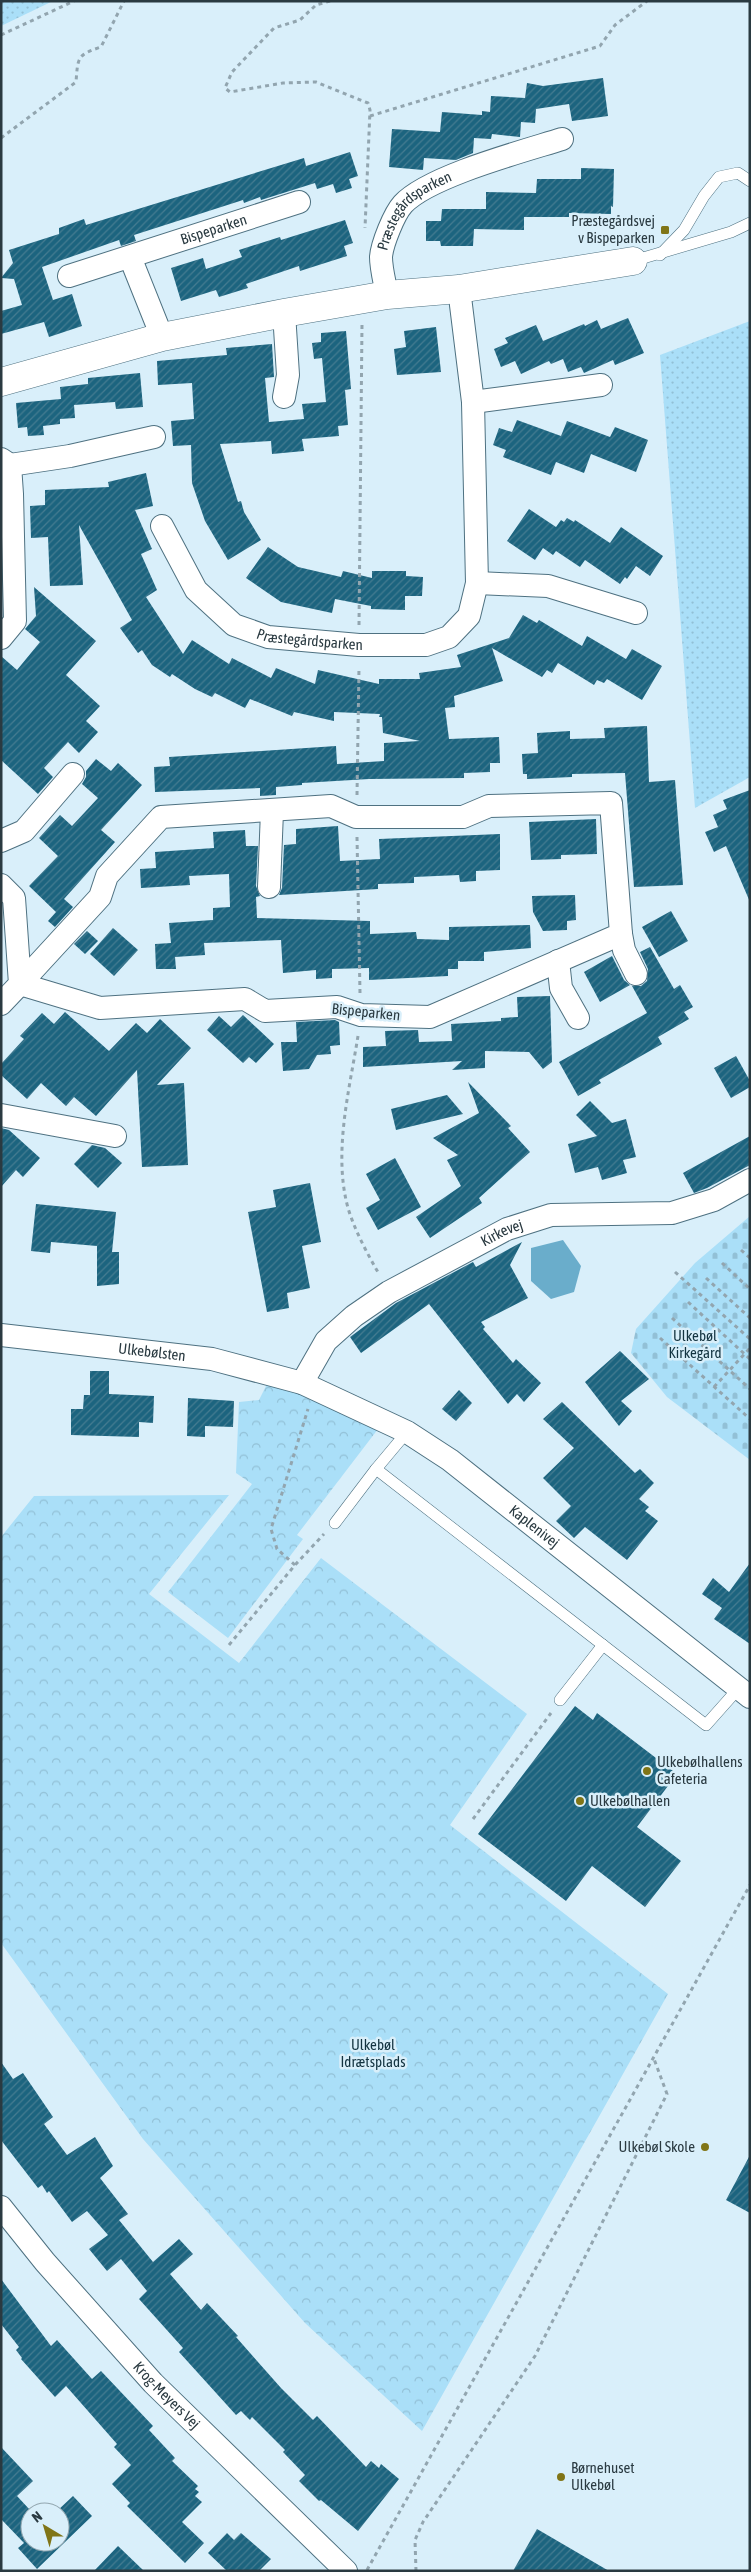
<svg xmlns="http://www.w3.org/2000/svg" width="751" height="2572" viewBox="0 0 751 2572" font-family="'Asap Condensed',sans-serif">
  <style>
    .grass { fill: url(#grass-dots) }
    .cemetery { fill: url(#cemetery-stones) }
    .park { fill: url(#park-crowns) }
    .water { fill: #6aadcb }
    .building { fill: url(#building-hatch) }
    .lines { fill: none; stroke-linecap: round; stroke-linejoin: round }
    .service-casing { stroke: #4e7181; stroke-width: 12 }
    .minor-casing { stroke: #4e7181; stroke-width: 24 }
    .tertiary-casing { stroke: #4e7181; stroke-width: 29 }
    .path { stroke: #92a5af; stroke-width: 3; stroke-dasharray: 4 4; stroke-linecap: butt }
    .service { stroke: #fff; stroke-width: 11 }
    .minor { stroke: #fff; stroke-width: 22 }
    .tertiary { stroke: #fff; stroke-width: 28 }
    .poi-dot { fill: #807517; stroke: #d9effa; stroke-width: 2 }
    .labels { text-anchor: middle; stroke-width: 5; stroke-linejoin: round; paint-order: stroke }
    .street-label { font-size: 15px; fill: #2a3a41; stroke: #d9effa }
    .poi-label { font-size: 15px; fill: #2a3a41; stroke: #d9effa; text-anchor: start }
    .park-label { font-size: 15px; fill: #133340; stroke: #d9effa }
  </style>
  <defs>
    <pattern id="grass-dots" width="8" height="8" patternUnits="userSpaceOnUse" patternTransform="scale(1.25)"><rect width="8" height="8" fill="#aadff8"/><path d="M2 2h.1M6 6h.1" fill="none" stroke="#92c0d6" stroke-width="1.8" stroke-linecap="round"/></pattern>
    <pattern id="cemetery-stones" width="16" height="16" patternUnits="userSpaceOnUse" patternTransform="scale(1.25)"><rect width="16" height="16" fill="#aadff8"/><path d="M2 7V4a2 2 0 0 1 4 0v3zM10 15v-3a2 2 0 0 1 4 0v3z" fill="#92c0d6"/></pattern>
    <pattern id="park-crowns" width="20" height="18" patternUnits="userSpaceOnUse" patternTransform="scale(1.25)"><rect width="20" height="18" fill="#aadff8"/><path d="M2 6a3 3 0 1 1 6 0M12 15a3 3 0 1 1 6 0" fill="none" stroke="#92c0d6"/></pattern>
    <pattern id="building-hatch" width="6" height="6" patternUnits="userSpaceOnUse" patternTransform="scale(1.25)"><rect width="6" height="6" fill="#1c647f"/><path d="M-1 1l2-2M0 6l6-6M5 7l2-2" fill="none" stroke="#457c91"/></pattern>
  </defs>
  <rect width="100%" height="100%" fill="#d9effa"/>
  <!-- grass -->
  <g class="grass">
    <path d="M1,1H53L1,26Z"/>
    <path d="M750,321V777L695,808L660,355Z"/>
  </g>
  <!-- cemetery -->
  <path class="cemetery" d="M750,1216V1460L667,1397L631,1353L636,1329L695,1263Z"/>
  <!-- park -->
  <g class="park">
    <path d="M267,1384L299,1393L378,1429L297,1535L303,1539L228,1638L168,1592L252,1484L236,1473L239,1402L259,1400Z"/>
    <path d="M229,1495L149,1594L239,1663L321,1558L527,1714L450,1825L668,1994L422,2431L305,2323L143,2139L1,1943V1537L34,1496Z"/>
  </g>
  <!-- water -->
  <path class="water" d="M563,1240L581,1266L574,1292L551,1299L531,1281V1248Z"/>
  <!-- building -->
  <g class="building">
    <path d="M603,78L608,116L572,121L569,104L536,109L535,123L521,122L520,137L492,134L491,139L474,138L473,153L456,160L424,158L423,170L389,167L392,129L440,132L442,112L482,115V111L490,112L491,96L525,98L527,83L543,86Z"/>
    <path d="M350,152L358,176L349,179L352,188L336,193L333,184L317,189L315,183L261,200L260,197L244,203L243,200L134,235L136,241L121,246L119,240L42,267L53,300L72,294L82,326L49,337L44,322L1,334V311L22,305L14,279L1,278L13,263L9,250L59,234V228L84,219L86,225L304,158L306,166Z"/>
    <path d="M581,168L614,169L613,207L611,206V214L569,213V217H524V230L474,229L473,246H441L440,241H426V221H441L442,209H486V192L536,193L537,179H581Z"/>
    <path d="M345,220L353,243L344,246L347,256L300,271L299,266L246,284L248,288L219,297L216,290L181,301L171,268L203,258L206,269L242,257L239,250L280,237L281,240Z"/>
    <path d="M628,318L644,353L615,365L613,360L584,373L581,367L568,372L563,359L551,364L549,361L521,374L515,361L501,367L494,349L508,343L505,338L536,325L543,341L584,324L585,326L597,320L601,329Z"/>
    <path d="M436,327L441,372L397,375L394,349L406,347L404,331Z"/>
    <path d="M346,331L351,389L345,390L348,425L338,426L339,436L302,439L304,451L272,454L271,441L220,444L238,502L241,501L244,512L261,540L228,560L205,521L192,483L191,445L173,446L171,421L194,419L192,383L158,385L157,361L227,355L226,348L272,344L274,377L265,378L269,422L304,419L302,404L326,402L322,358L314,359L312,343L321,342V333Z"/>
    <path d="M140,373L143,407L116,409L115,402L74,405L75,418L60,419V424L43,426L44,435L28,436L27,427L18,428L16,403L61,399L60,387L88,384V378Z"/>
    <path d="M517,420L561,436L567,421L610,437L615,427L648,440L636,472L591,454L584,473L556,462L551,475L503,457L506,450L493,445L499,428L512,432Z"/>
    <path d="M146,473L153,506L135,510L152,549L141,554L157,590L146,597L183,654L192,640L229,664L232,658L271,678L276,668L315,684L318,670L379,684V679H420L419,673L461,667L457,655L509,638L523,615L537,623L539,620L582,646L587,636L626,659L632,649L662,666L642,700L607,679L604,683L597,680L594,685L558,663L552,673L547,670L542,677L492,648L503,681L454,696L455,707L445,708L449,739L499,737L500,763H490V772L464,773V778L369,779L302,783V785L276,787V795L260,796V788L155,792L154,767L170,766L169,757L336,746L337,764L384,761V743L420,741L383,733L382,717H379L380,714L334,712V721L294,712L292,716L250,699L245,708L215,693L212,697L195,689L172,674L170,677L152,665L142,650L138,653L120,628L132,620L79,525L83,585L50,586L48,537L31,538L30,506L45,505V490L109,487L108,482Z"/>
    <path d="M529,509L556,527L561,520L564,522L567,518L574,522L575,520L610,543L621,527L663,556L650,576L636,566L627,579L625,577L620,584L585,560L580,567L556,551L553,555L543,548L535,560L507,541Z"/>
    <path d="M268,547L298,567L341,577L343,571L372,578V571H406V576L423,577L422,596H405V610L371,609V606L335,599L332,613L281,602L246,578Z"/>
    <path d="M34,587L96,641L66,675L100,706L86,721L98,732L79,753L68,742L44,768L53,777L38,794L1,760V656L17,670L40,642L25,629L36,616Z"/>
    <path d="M647,726L649,782L675,780L683,885L634,887L625,773L572,774V777L527,779V774H523L522,754L538,753L537,733L570,731V739L605,738L604,728Z"/>
    <path d="M96,759L111,771L118,763L142,785L101,830L115,842L64,899L73,907L55,927L48,921L56,912L29,886L58,856L39,838L60,815L72,826L98,798L82,784L86,777V771Z"/>
    <path d="M750,790V902L726,846L714,852L705,832L718,827L713,815L727,809L723,800Z"/>
    <path d="M596,819L597,854L561,855V859L531,860L529,822Z"/>
    <path d="M338,826L340,861L380,859L379,839L500,834V870L476,871V881L460,882L459,875L414,877V883L378,884V889L279,895L282,888L284,845L296,844V829Z"/>
    <path d="M245,830L246,846H258L256,886L260,896L256,897L257,918L370,921V934L416,932L417,939L449,940V927L530,925L531,948L484,952V961H458V969H448V976L369,980V968L332,969V978L316,979V970L283,973L281,940L204,943L205,955L175,957L176,969H156L155,944L171,943L169,923L213,920V908L230,907L229,874L189,876L190,885L141,888L140,869L156,868L155,852L214,848L213,832Z"/>
    <path d="M575,895L576,920L567,921V930L543,931L533,912L532,896Z"/>
    <path d="M671,911L688,941L659,957L642,927Z"/>
    <path d="M113,928L138,950L114,976L90,954Z"/>
    <path d="M87,931L98,941L85,954L74,944Z"/>
    <path d="M650,947L674,989L680,985L693,1007L684,1012L689,1019L658,1037L662,1044L599,1080L601,1083L578,1096L559,1062L647,1013L632,986H641L647,981L648,969L640,952Z"/>
    <path d="M612,956L624,980L630,985L600,1002L584,972Z"/>
    <path d="M550,996L552,1062L543,1069L529,1052L485,1051V1068L452,1070L462,1061L363,1067V1047L386,1046L385,1031L418,1030L419,1042L452,1041L451,1024L501,1021V1018L518,1017L517,997Z"/>
    <path d="M65,1012L109,1051L136,1023L147,1033L160,1019L191,1048L157,1085L184,1083L188,1165L142,1167L137,1070L96,1116L74,1097L66,1106L41,1083L27,1099L1,1075V1064L24,1039L20,1036L42,1013L54,1024Z"/>
    <path d="M243,1015L274,1044L256,1063L249,1057L243,1063L207,1030L219,1016L231,1027Z"/>
    <path d="M335,1020L339,1022L340,1045L330,1046L331,1054L317,1055L309,1069L283,1071L281,1042H297L296,1022Z"/>
    <path d="M736,1056L750,1081V1087L731,1098L714,1068Z"/>
    <path d="M468,1082L511,1126L508,1128L530,1152L479,1198L482,1203L430,1238L416,1217L461,1186L447,1160L458,1155L433,1138L479,1113Z"/>
    <path d="M447,1095L463,1114L396,1130L391,1109Z"/>
    <path d="M590,1101L612,1123L626,1119L636,1157L623,1160L627,1173L602,1180L598,1167L575,1173L568,1144L597,1136L576,1115Z"/>
    <path d="M1,1128L9,1130L40,1158L23,1177L16,1170L1,1187Z"/>
    <path d="M750,1136V1165L707,1188L694,1193L683,1173Z"/>
    <path d="M92,1145L105,1148L122,1163L98,1188L74,1164Z"/>
    <path d="M395,1158L421,1207L378,1230L366,1208L380,1200L366,1174Z"/>
    <path d="M310,1183L321,1242L302,1246L310,1288L287,1293L289,1308L267,1312L248,1212L276,1207L273,1190Z"/>
    <path d="M36,1204L116,1212L112,1252H119V1284L97,1286V1246L51,1242L50,1253L31,1251Z"/>
    <path d="M522,1242L510,1265L528,1298L481,1322L485,1327L483,1329L513,1363L516,1359L541,1383L524,1402L517,1394L508,1404L429,1304L361,1353L350,1337L396,1303L473,1262L476,1267Z"/>
    <path d="M620,1351L649,1379L621,1401L632,1411L619,1426L585,1382Z"/>
    <path d="M90,1371H109V1394L154,1396L153,1423L139,1422V1437L71,1435V1409H83L84,1395H90Z"/>
    <path d="M459,1390L472,1403L456,1421L442,1409Z"/>
    <path d="M188,1398L234,1401L233,1427L205,1426V1437L187,1436Z"/>
    <path d="M562,1402L635,1473L640,1469L654,1483L639,1499L649,1507L645,1511L658,1521L627,1560L585,1527L574,1538L556,1521L571,1506L543,1478L574,1448L543,1419Z"/>
    <path d="M750,1563V1644L714,1619L722,1608L702,1594L713,1578L729,1592Z"/>
    <path d="M575,1706L593,1720L597,1713L677,1774L637,1827L681,1861L645,1907L592,1866L566,1901L478,1834Z"/>
    <path d="M1,2062L13,2079L23,2073L53,2117L44,2124L67,2155L95,2137L113,2166L100,2178L128,2214L119,2220L153,2262L179,2239L193,2254L170,2274L201,2310L207,2303L238,2336L236,2337L281,2388L313,2420L317,2416L366,2467L371,2461L379,2468L381,2464L399,2479L358,2531L321,2500L319,2501L299,2481L305,2475L283,2452L285,2450L252,2417L250,2420L241,2411L236,2415L179,2352L183,2348L139,2299L147,2291L121,2259L107,2271L89,2249L108,2235L87,2211L72,2222L49,2191L47,2193L42,2185L38,2188L1,2140Z"/>
    <path d="M750,2155V2213L726,2200Z"/>
    <path d="M1,2279L51,2346L57,2340L92,2379L101,2371L153,2426L149,2430L175,2458L172,2461L198,2486L195,2489L199,2492L195,2496L202,2502L182,2522L204,2543L185,2563L127,2506L130,2503L112,2484L131,2465L114,2447L117,2444L66,2386L55,2397L21,2359L22,2358L16,2350L19,2347L1,2324Z"/>
    <path d="M1,2447L33,2481L17,2496L30,2510V2542H60V2512H56L73,2496L92,2516L37,2569L18,2548L24,2543L1,2519Z"/>
    <path d="M537,2529L609,2571H513Z"/>
    <path d="M227,2533L234,2540L241,2533L271,2559L259,2571H227L208,2553Z"/>
    <path d="M118,2546L144,2571H94Z"/>
  </g>
  <g class="lines">
    <defs>
      <g id="service">
        <path d="M660,255L684,230L704,196L719,177L738,173L750,181"/>
        <path d="M633,261L731,232L750,223"/>
        <path d="M407,1432L376,1469L706,1725L738,1689"/>
        <path d="M335,1523L376,1469"/>
        <path d="M560,1700L603,1645"/>
      </g>
      <g id="minor">
        <path d="M130,257L162,337"/>
        <path id="s1" d="M69,276L299,202"/>
        <path id="s2" d="M387,295C385,283 381,269 381,257C382,244 394,214 403,204C429,176 524,151 562,139"/>
        <path d="M284,313L288,375L284,397"/>
        <path d="M473,402L601,385"/>
        <path d="M1,459L10,465L12,494L15,621L1,638"/>
        <path d="M10,465L70,456L154,437"/>
        <path id="s3" d="M162,526L196,590L234,625L268,637L359,645H426L449,637L469,616L477,583L473,402L459,289"/>
        <path d="M477,583L548,586L636,613"/>
        <path d="M611,803L621,934L430,1017L361,1015L337,1007L265,1011L245,999L100,1008L20,984L100,897L107,876L161,817L331,806L356,817H463L489,806Z"/>
        <path d="M1,841L24,831L73,774"/>
        <path d="M1,885L14,898L20,984L1,1004"/>
        <path d="M269,887L272,811"/>
        <path d="M621,934L624,950L636,974"/>
        <path d="M558,961L561,988L578,1018"/>
        <path d="M1,1115L115,1136"/>
        <path id="s4" d="M1,1335L212,1359L302,1383L407,1432L450,1460L750,1697"/>
        <path id="s5" d="M302,1383L326,1341L354,1316L389,1292L507,1229L551,1215L672,1213L714,1200L750,1180"/>
        <path id="s6" d="M1,2207L45,2262L153,2383L346,2571"/>
      </g>
      <path id="tertiary" d="M1,382L162,337L284,313L387,295L459,289L633,261"/>
    </defs>
    <!-- service casing -->
    <use href="#service" class="service-casing"/>
    <!-- minor casing -->
    <use href="#minor" class="minor-casing"/>
    <!-- tertiary casing -->
    <use href="#tertiary" class="tertiary-casing"/>
    <!-- path -->
    <g class="path">
      <path d="M330,1L316,5L300,20L274,28L232,72L225,88L230,92L283,83L316,82L368,103L370,110L365,228"/>
      <path d="M1,35L74,1"/>
      <path d="M370,116L600,46L615,25L647,1"/>
      <path d="M1,138L76,82C78,57 77,55 101,47L124,1"/>
      <path d="M359,625L362,324"/>
      <path d="M357,795L359,667"/>
      <path d="M357,837L360,993"/>
      <path d="M358,1036C349,1092 333,1153 348,1208C355,1231 367,1253 379,1274"/>
      <path d="M741,1250L750,1258"/>
      <path d="M722,1263L750,1289"/>
      <path d="M675,1272L750,1339"/>
      <path d="M706,1278L750,1318"/>
      <path d="M688,1302L750,1359"/>
      <path d="M672,1318L750,1389"/>
      <path d="M660,1338L750,1419"/>
      <path d="M714,1387L750,1348"/>
      <path d="M295,1565L277,1549L271,1529L308,1409"/>
      <path d="M229,1645L295,1565L324,1534"/>
      <path d="M473,1819L551,1713"/>
      <path d="M367,2570L750,1885"/>
      <path d="M416,2571L415,2540L423,2522L535,2356L667,2094L654,2059"/>
    </g>
    <!-- service -->
    <use href="#service" class="service"/>
    <!-- minor -->
    <use href="#minor" class="minor"/>
    <!-- tertiary -->
    <use href="#tertiary" class="tertiary"/>
  </g>
  <!-- markers -->
  <g class="poi-dot">
    <rect x="660" y="225" width="10" height="10" rx="2.5"/>
    <circle cx="647" cy="1771" r="5"/>
    <circle cx="580" cy="1801" r="5"/>
    <circle cx="705" cy="2147" r="5"/>
    <circle cx="561" cy="2477" r="5"/>
  </g>
  <g class="labels">
    <!-- street labels -->
    <g class="street-label">
      <text dy="5" stroke="none"><textPath href="#s2" startOffset="99">Præstegårdsparken</textPath></text>
      <text dy="5" stroke="none"><textPath href="#s1" startOffset="152">Bispeparken</textPath></text>
      <text dy="5" stroke="none"><textPath href="#s3" startOffset="202">Præstegårdsparken</textPath></text>
      <text transform="translate(366 1012) rotate(6)" y="5">Bispeparken</text>
      <text dy="5" stroke="none"><textPath href="#s5" startOffset="256">Kirkevej</textPath></text>
      <text dy="5" stroke="none"><textPath href="#s4" startOffset="152">Ulkebølsten</textPath></text>
      <text dy="5" stroke="none"><textPath href="#s4" startOffset="580">Kaplenivej</textPath></text>
      <text dy="5" stroke="none"><textPath href="#s6" startOffset="251">Krog-Meyers Vej</textPath></text>
    </g>
    <!-- poi labels -->
    <g class="poi-label">
      <text x="655" y="226" text-anchor="end">Præstegårdsvej<tspan x="655" dy="17">v Bispeparken</tspan></text>
      <text x="657" y="1767">Ulkebølhallens<tspan x="657" dy="17">Cafeteria</tspan></text>
      <text x="590" y="1806">Ulkebølhallen</text>
      <text x="695" y="2152" text-anchor="end">Ulkebøl Skole</text>
      <text x="571" y="2473">Børnehuset<tspan x="571" dy="17">Ulkebøl</tspan></text>
    </g>
    <!-- park labels -->
    <g class="park-label">
      <text x="695" y="1341">Ulkebøl<tspan x="695" dy="17">Kirkegård</tspan></text>
      <text x="373" y="2050">Ulkebøl<tspan x="373" dy="17">Idrætsplads</tspan></text>
    </g>
  </g>
  <!-- border -->
  <rect width="751" height="2572" fill="none" stroke="#2a3a41" stroke-width="5"/>
  <!-- north arrow -->
  <g transform="translate(45 2527) rotate(322)"><circle r="24" fill="#d9effa" stroke="#93a7b0"/>
  <path d="M0-4L9 19L0 12L-9 19Z" fill="#807517"/>
  <text y="-8" font-size="14" font-weight="bold" text-anchor="middle" fill="#2a3a41">N</text>
  </g>
</svg>
